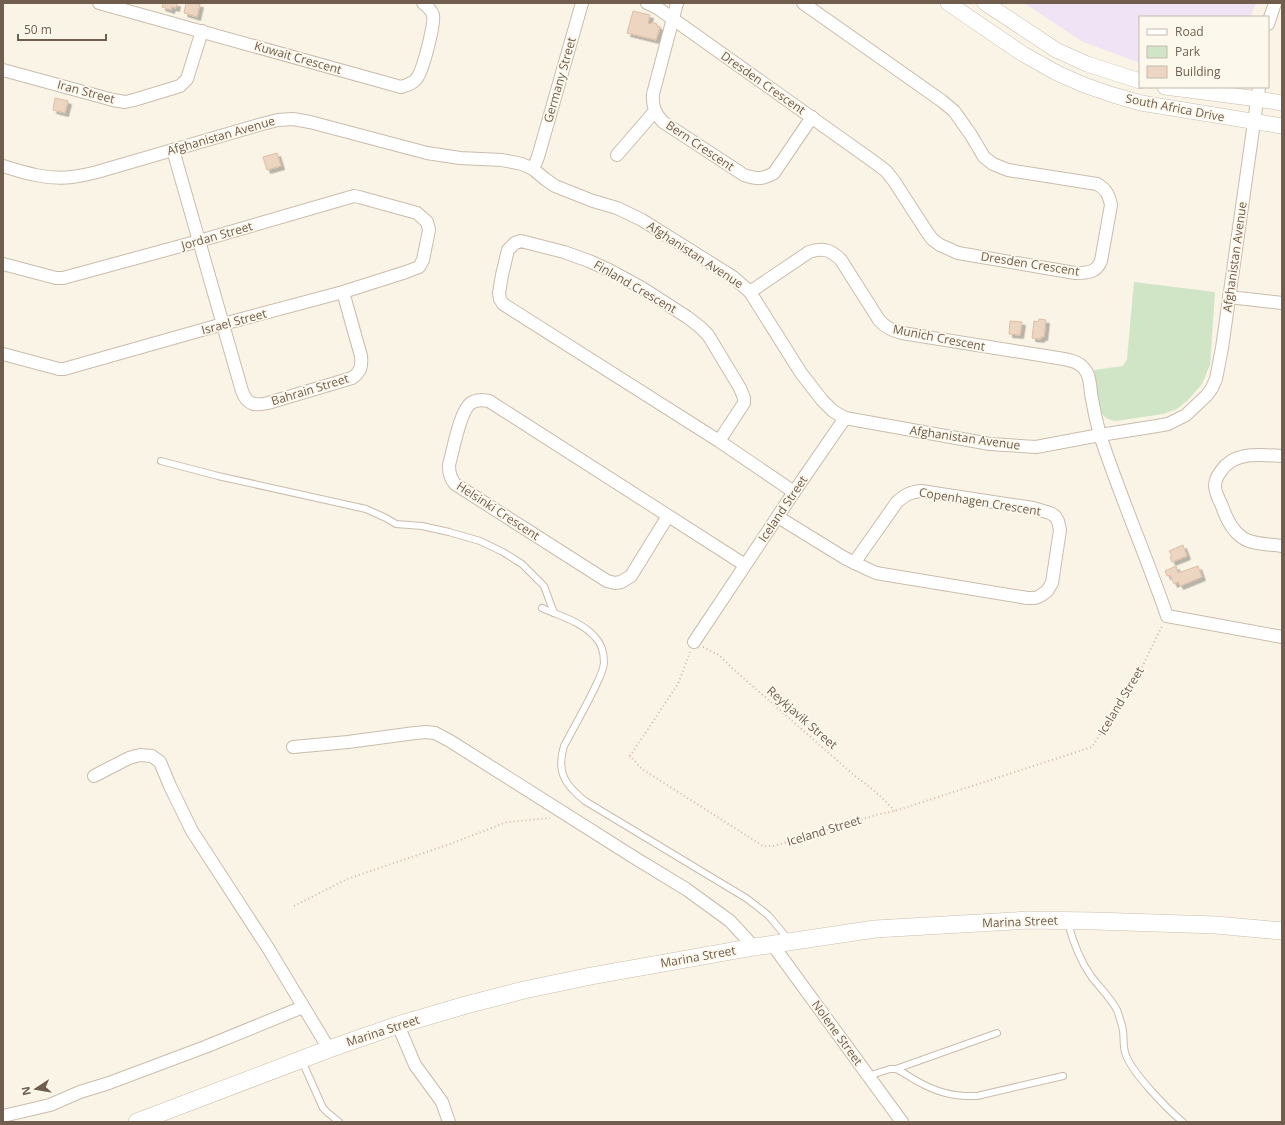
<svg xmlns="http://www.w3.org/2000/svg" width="1285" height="1125" viewBox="0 0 1285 1125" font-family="'Open Sans',sans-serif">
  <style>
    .education { fill: #f0e3f6 }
    .green { fill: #d0e5c6 }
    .building { fill: #ecd6c1; stroke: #ddbea3; filter: url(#shadow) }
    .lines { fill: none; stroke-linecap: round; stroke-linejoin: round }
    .service-casing { stroke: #cabcad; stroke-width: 8 }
    .minor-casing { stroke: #cabcad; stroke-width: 14 }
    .tertiary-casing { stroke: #cabcad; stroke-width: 16 }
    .secondary-casing { stroke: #ccbdac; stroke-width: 18 }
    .path { stroke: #d0b9a4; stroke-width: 2; stroke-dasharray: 1 3; stroke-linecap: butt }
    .service { stroke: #fff; stroke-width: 6 }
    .minor { stroke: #fff; stroke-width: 12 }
    .tertiary { stroke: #fff; stroke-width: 15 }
    .secondary { stroke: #fff; stroke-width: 17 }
    .labels { text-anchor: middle; stroke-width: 3.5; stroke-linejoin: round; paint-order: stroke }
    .street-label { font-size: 12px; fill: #705d4e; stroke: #fdf8ec }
  </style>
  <defs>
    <filter id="shadow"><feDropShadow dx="3.5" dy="3.5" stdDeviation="0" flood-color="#0004"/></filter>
  </defs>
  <rect width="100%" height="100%" fill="#faf4e6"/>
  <!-- education -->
  <path class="education" d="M1024,3H1256L1250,17H1140V63L1083,42Z"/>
  <!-- green -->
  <path class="green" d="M1134,282L1215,292L1210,365L1202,384L1188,400L1177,409L1163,414L1116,421C1110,420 1105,418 1102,414C1096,404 1096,382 1094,370L1123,366L1127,359Z"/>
  <!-- building -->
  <g class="building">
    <path d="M163,3H177L176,8L172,7L171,10L162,7Z"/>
    <path d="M186,3L200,4L197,17L184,13Z"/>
    <path d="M633,11L650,15L648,23L651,24L652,22L657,24V26L660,27L656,40L627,33Z"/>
    <path d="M55,98L68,101L65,113L53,110Z"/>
    <path d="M277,153L281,166L267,170L263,157Z"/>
    <path d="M1039,319L1046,320L1044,337H1041V339L1032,338L1034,321L1038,322Z"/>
    <path d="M1010,321L1022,322L1020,335L1009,334Z"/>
    <path d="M1183,545L1187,556L1172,562L1170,557L1172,556L1169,551Z"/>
    <path d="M1176,566L1178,573L1198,566L1202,577L1180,586L1178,582L1174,584L1170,575L1167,576L1165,571Z"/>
  </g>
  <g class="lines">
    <defs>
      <g id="service">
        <path d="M161,461L218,476L366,509L386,518L396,524L422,526L449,532L480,541L503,552L522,564L544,586L554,613"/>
        <path d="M542,608C560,616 582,622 595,637C602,644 604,653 604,663C603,670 600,677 597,683C587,705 575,725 564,746C556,772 565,785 585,801L746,898L768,915L789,940"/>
        <path d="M1068,923C1073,942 1079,959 1091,976C1100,988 1110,997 1117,1010C1119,1016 1122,1024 1123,1031C1124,1038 1123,1045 1125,1052C1129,1070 1168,1110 1183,1122"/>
        <path d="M302,1061L323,1108L328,1113L339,1122"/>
        <path d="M896,1069L997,1033"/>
        <path d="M868,1076L890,1069H896C903,1072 908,1076 915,1080C936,1092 953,1097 977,1096L1063,1076"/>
      </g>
      <g id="minor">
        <path d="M99,3L401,87C407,85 414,83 417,78C423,70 435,24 433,15C431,9 427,6 423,3"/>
        <path d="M582,3L538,157L533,169L545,179L555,186L593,201L617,208L642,220L733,277L750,292L801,373L822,400L833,411L845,418L990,444L1036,447L1100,435L1157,426L1168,424L1186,415L1207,395L1212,388L1216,379L1222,348L1259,87"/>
        <path d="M647,3L659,9L877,164L886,171L894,181L925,229L932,239L940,245L958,253L1075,273C1087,273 1096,273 1101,261L1111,205C1109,195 1106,189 1097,184L1008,170L993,164L984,157L971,135L954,111L942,101L803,3"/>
        <path d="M677,3L653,94C652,106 655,114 663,122L744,175C758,179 761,180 774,173L812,117"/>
        <path d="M1268,24L1275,3"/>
        <path d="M3,70L113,100L125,102L134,100L180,86L187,79L202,31"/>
        <path d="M173,150L242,391C247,405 255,406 268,403L352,378C361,372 362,366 361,356L343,292"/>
        <path d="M617,155L655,111"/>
        <path d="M3,166C25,173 48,180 72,177C80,176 89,174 97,172L262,124L278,120L293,119L310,122L427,153L460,158L502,160L522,164L533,169"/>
        <path d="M3,264L56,278H63L199,241L354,196L359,197L417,213L427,222L429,230L423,260L419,267L406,272L343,292L223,324L64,369H59L3,354"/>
        <path d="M750,292L809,252C823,247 831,250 841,260L879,320C886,328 892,330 902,333L1058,358C1069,360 1081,361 1087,373C1091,381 1090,391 1092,399C1094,411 1097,424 1100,435C1120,496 1146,555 1167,616L1282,637"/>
        <path d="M1229,297L1282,303"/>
        <path d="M719,441L744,403V398L740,388L708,335L700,327L687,317L642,288L609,270L589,261L564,252L521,241L515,243L508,250L502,275L499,293L500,299L503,304L719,441L794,492"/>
        <path d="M1282,456C1260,455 1234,451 1221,471C1218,475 1215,481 1215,486C1215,492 1219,500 1222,506C1226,518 1232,531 1243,538C1254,545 1270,544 1282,546"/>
        <path d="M668,516L631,576L621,582L615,583L607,581L455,484C450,478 449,473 449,465C453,451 460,410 471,403C477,399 483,400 489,401L745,565"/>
        <path d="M778,517L843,557C854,563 865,568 876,573L1027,598H1035L1040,596L1047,591L1052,583L1060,530L1058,521L1055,516L1050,513L1033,508L921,491C910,492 905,495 897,502L854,563"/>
        <path d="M694,642L794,492L845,418"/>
        <path d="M293,747L348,742L415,733L426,732L435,733L450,741L635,858L686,889L730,921L754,947"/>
        <path d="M94,776L129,758L140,755L152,756L160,762L170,786L192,831L268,948L329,1049"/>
        <path d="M772,944L902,1122"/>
        <path d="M398,1025L415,1065L442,1102L449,1122"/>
        <path d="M3,1116L50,1105L80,1092L109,1083L205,1047L303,1007"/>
      </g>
      <g id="tertiary">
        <path d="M948,3L1023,54L1057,73L1084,85L1113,95L1141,103L1282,126"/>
        <path d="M985,3L1056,50L1087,64L1140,81"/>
        <path d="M1165,87L1258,99L1282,103"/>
      </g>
      <path id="secondary" d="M137,1122L329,1049L398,1025L466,1005L524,990L591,976L754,947L875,929L1029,920L1095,921L1216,925L1282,931"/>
    </defs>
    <!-- service casing -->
    <use href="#service" class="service-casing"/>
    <!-- minor casing -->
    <use href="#minor" class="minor-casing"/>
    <!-- tertiary casing -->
    <use href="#tertiary" class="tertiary-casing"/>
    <!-- secondary casing -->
    <use href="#secondary" class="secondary-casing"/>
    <!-- path -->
    <g class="path">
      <path d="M703,647L719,655L732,668L856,777C871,787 883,798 895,811"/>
      <path d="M690,652L678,684L630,756L642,769L763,846H774L876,815L895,811L1092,747L1141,669L1162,626"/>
      <path d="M294,906L347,879L450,844L507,822L550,818"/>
    </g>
    <!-- service -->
    <use href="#service" class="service"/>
    <!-- minor -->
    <use href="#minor" class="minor"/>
    <!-- tertiary -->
    <use href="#tertiary" class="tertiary"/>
    <!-- secondary -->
    <use href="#secondary" class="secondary"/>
  </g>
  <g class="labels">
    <!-- street labels -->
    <g class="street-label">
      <text transform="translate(298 58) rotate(16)" y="4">Kuwait Crescent</text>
      <text transform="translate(560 80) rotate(-74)" y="4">Germany Street</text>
      <text transform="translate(763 83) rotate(35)" y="4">Dresden Crescent</text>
      <text transform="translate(86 92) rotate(15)" y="4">Iran Street</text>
      <text transform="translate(1175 108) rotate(11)" y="4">South Africa Drive</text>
      <text transform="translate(221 136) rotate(-16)" y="4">Afghanistan Avenue</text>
      <text transform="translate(700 146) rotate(34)" y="4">Bern Crescent</text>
      <text transform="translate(217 236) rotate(-16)" y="4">Jordan Street</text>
      <text transform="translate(695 255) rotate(33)" y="4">Afghanistan Avenue</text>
      <text transform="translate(1235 257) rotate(-82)" y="4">Afghanistan Avenue</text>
      <text transform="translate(1030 264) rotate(9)" y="4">Dresden Crescent</text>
      <text transform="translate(635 287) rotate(30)" y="4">Finland Crescent</text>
      <text transform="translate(234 322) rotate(-15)" y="4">Israel Street</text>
      <text transform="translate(939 338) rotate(11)" y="4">Munich Crescent</text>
      <text transform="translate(310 390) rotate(-17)" y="4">Bahrain Street</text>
      <text transform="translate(965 438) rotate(8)" y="4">Afghanistan Avenue</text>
      <text transform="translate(980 502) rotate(9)" y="4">Copenhagen Crescent</text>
      <text transform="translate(783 509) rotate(-56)" y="4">Iceland Street</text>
      <text transform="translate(498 511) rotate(33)" y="4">Helsinki Crescent</text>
      <text transform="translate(1121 701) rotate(-59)" y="4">Iceland Street</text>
      <text transform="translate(802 718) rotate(41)" y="4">Reykjavik Street</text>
      <text transform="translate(824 831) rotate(-17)" y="4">Iceland Street</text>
      <text transform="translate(1020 922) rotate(-2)" y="4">Marina Street</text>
      <text transform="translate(698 957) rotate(-10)" y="4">Marina Street</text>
      <text transform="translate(383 1031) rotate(-18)" y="4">Marina Street</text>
      <text transform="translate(837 1033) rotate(54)" y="4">Nolene Street</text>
    </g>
  </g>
  <!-- border -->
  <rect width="1285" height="1125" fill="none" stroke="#705d4e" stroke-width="8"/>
  <!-- legend -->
  <rect x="1139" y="16" width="130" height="72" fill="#fdf8ec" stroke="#c5baad"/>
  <rect x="1147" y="29" width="20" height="6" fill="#ffffff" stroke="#c5baad"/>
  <text x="1175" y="36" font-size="12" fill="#705d4e">Road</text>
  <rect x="1147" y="46" width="20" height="12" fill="#d0e5c6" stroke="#c5baad"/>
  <text x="1175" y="56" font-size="12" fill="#705d4e">Park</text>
  <rect x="1147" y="66" width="20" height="12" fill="#ecd6c1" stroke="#c5baad"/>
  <text x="1175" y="76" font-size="12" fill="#705d4e">Building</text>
  <!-- north arrow -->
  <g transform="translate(36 1089) rotate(258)" stroke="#fdf8ec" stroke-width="3" paint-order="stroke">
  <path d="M0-3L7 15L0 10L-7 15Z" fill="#705d4e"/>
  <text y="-6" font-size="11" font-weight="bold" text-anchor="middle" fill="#705d4e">N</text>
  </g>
  <!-- scale -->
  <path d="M18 34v6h88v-6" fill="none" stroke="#705d4e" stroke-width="2"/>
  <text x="24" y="34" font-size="12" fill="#705d4e" stroke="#fdf8ec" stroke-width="3" paint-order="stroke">50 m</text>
</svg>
